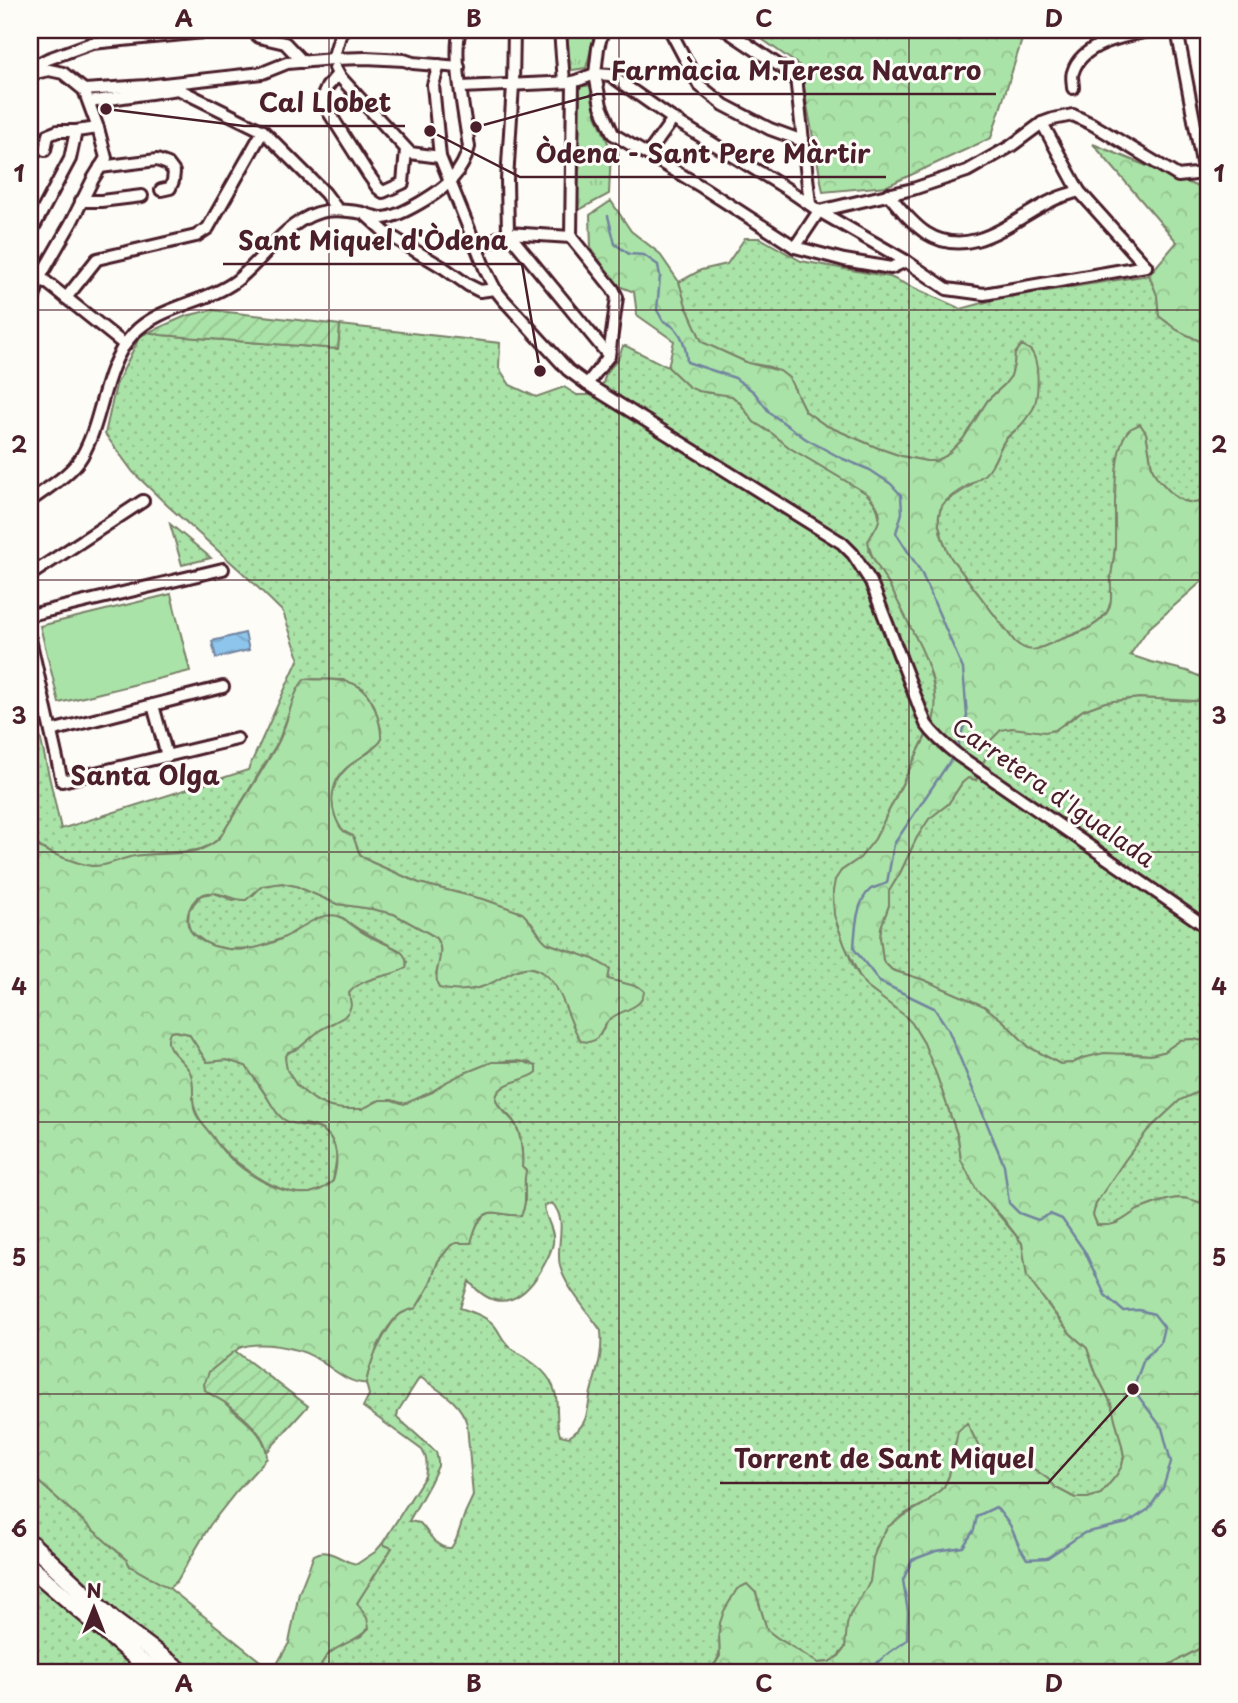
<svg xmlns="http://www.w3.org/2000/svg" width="1238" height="1703" viewBox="0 0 1238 1703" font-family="'Playpen Sans',sans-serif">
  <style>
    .grass { fill: url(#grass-dots); stroke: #7a8169; stroke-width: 2; fill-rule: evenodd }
    .forest { fill: url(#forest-crowns); stroke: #7a8169; stroke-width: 2; fill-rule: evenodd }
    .park { fill: url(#park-tufts); stroke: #7a8169; stroke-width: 2 }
    .garden { fill: url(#garden-furrows); stroke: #7a8169; stroke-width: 2 }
    .pitch { fill: #aae3a7; stroke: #7a8169; stroke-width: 2 }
    .water { fill: url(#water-waves); stroke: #72839f; stroke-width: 2 }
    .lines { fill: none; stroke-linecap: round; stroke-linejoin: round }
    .stream { stroke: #72839f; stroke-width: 2.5 }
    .minor-casing { stroke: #4a1f2b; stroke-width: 16 }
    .highway-casing { stroke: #4a1f2b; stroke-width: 21 }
    .minor { stroke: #fdfcf7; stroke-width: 10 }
    .highway { stroke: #fdfcf7; stroke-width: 16 }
    .grid { fill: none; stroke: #4a1f2b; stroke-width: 2; stroke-opacity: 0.55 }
    .labels { text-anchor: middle; stroke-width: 6; stroke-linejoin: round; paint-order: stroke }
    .street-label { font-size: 24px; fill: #4a1f2b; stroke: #fdfcf7 }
    .neighbourhood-label { font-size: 26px; font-weight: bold; fill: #4a1f2b; stroke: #fdfcf7 }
    .leader { fill: none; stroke: #4a1f2b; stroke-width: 2.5 }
    .callout-dot { fill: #4a1f2b; stroke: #fdfcf7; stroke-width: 2.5 }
    .callout-label { font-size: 26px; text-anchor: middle; font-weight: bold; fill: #4a1f2b; stroke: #fdfcf7; stroke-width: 6; stroke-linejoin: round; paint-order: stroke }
    .neatline { fill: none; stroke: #4a1f2b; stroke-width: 2.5 }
    .grid-label { font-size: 23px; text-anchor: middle; font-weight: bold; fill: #4a1f2b }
  </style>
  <defs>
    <pattern id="grass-dots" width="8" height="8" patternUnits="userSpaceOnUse" patternTransform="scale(1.75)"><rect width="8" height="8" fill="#aae3a7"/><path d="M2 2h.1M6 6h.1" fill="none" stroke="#94c290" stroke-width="1.8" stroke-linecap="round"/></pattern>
    <pattern id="forest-crowns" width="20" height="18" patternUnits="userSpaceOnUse" patternTransform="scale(1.75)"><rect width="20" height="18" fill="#aae3a7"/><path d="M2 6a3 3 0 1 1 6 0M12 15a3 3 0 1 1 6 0" fill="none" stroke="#94c290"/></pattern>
    <pattern id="park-tufts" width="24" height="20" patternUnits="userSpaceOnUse" patternTransform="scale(1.75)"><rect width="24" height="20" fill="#aae3a7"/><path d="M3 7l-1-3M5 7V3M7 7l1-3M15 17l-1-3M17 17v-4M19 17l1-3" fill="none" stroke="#94c290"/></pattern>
    <pattern id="garden-furrows" width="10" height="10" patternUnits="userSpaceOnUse" patternTransform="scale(1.75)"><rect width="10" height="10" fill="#aae3a7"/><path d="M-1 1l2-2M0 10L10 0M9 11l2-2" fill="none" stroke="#94c290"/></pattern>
    <pattern id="water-waves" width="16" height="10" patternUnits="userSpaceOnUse" patternTransform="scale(1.75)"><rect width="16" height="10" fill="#8dc5ec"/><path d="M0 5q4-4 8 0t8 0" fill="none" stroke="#7ba9cb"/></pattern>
  </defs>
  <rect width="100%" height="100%" fill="#fdfcf7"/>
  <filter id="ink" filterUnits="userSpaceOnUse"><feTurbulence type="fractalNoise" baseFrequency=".0143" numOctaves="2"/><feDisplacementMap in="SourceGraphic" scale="14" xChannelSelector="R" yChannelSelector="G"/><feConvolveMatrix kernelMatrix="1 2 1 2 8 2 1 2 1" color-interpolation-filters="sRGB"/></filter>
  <g filter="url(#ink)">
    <!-- grass -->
    <g class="grass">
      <path d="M745,238H760L801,261L890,277L961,309L1001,298L1149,275L1157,295L1159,316L1177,330L1208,345V501L1194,503L1183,501L1173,495L1157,478L1152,468L1146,433L1140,425L1123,440L1117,464L1115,547L1111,579V602L1107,612L1099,621L1089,628L1035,650H1024L1015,642L951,558L945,548L939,525V515L942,504L970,486L994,462L1004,441L1021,425L1034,407L1037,372L1031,351L1021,345L1015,354L1014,365L1011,376L1004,385L988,400L963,439L946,456L936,461H926L901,456L878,448L825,425L805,411L789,379L770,367L748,363L702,342L686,306L679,282L701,270L727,264Z"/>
      <path d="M340,325L500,343L499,368L510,385L536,397L564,387L577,395H593L603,383L606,373L618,359L623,346H626L668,367L689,387L708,393H720L732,396L740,403L754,422L773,434L790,448L866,493C875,502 879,509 880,522L873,532L869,551L896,597L922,647L932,679L936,700V710L933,721L875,839L860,858L841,871L833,891V903L837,925L854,968L867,987L904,1014L912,1023L924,1043L937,1076L958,1137L961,1160L993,1208L1022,1243L1027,1276L1056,1316L1071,1334L1087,1348L1096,1373L1111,1403L1122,1446L1124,1456L1122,1466L1116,1476L1101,1494L1088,1498H1075L1056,1488L1048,1479L1028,1465L1003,1464L992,1460L983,1455L967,1423L955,1443L949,1476L944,1487L926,1503L906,1513L888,1527L876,1548L870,1582L850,1615L845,1648L838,1656L829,1662L818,1663L776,1637L767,1630L756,1593L720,1623C717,1647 727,1656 705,1673H319C322,1651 344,1644 363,1635L367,1619L357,1603L391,1548L382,1544L425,1476C427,1466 428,1459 422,1450L363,1407L369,1395C368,1391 367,1387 366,1384C365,1369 386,1329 396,1318C401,1312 408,1310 416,1308L429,1286L438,1261L451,1245L456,1243H470C475,1229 480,1209 498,1213C506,1214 512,1216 521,1215C529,1201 522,1186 526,1171L522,1167C523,1154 522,1134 514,1122C509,1114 500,1109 495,1100L497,1094L501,1089L530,1063C482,1051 446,1090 404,1104C394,1100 381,1098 373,1103C366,1107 372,1107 364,1109C340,1115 312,1103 296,1084C290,1077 278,1059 290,1052C293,1050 297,1050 299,1047C306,1042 313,1035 320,1030C338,1017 353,1019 349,992C363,976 388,978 406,968L407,962L401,951L360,930L339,916L321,917L290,935L258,948L228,949L209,945L194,934L190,930L188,923L189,910L201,895L214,893L233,900L252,896L262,886L282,883L296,886L337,904L372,909L394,914L434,936C445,947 440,961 436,974L466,990L518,969C542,961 559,988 567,1007C570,1015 571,1022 575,1029L600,1035L606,1023L633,986L607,979L610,969L593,959L547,943L542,939L532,923L522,913L486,900L419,883L371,862L360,855L353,836C342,832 339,827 335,816C326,792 338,773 358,759C362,756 369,754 372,749C376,744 378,735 381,729L374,705L363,688L343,680L312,679L298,689L278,742L221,836C207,853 187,851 167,853C158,853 149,855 140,856C123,857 110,867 93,866C82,866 41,851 35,842C26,828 30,770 30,751C30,732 30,712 30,692L61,829L248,770L299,658L283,612L243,573L168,506L133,472L105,434L116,385L140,336L149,332L161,335L338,349ZM552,1203C569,1221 555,1244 560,1266C565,1287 589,1312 601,1331C603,1352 598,1368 592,1388C586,1409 591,1423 569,1437L560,1435C555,1421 559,1406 555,1392C549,1369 527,1360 510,1347C502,1341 500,1332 494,1325C486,1316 470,1311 460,1308L469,1281C499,1318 527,1298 545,1263C548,1257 552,1250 553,1243C555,1229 545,1219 544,1206ZM420,1377C439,1391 460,1400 467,1424L473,1496L465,1513L456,1540L451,1548C435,1549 430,1533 420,1523L409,1521L430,1483L438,1466V1461L436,1452L397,1417L398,1411Z"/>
      <path d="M170,524L211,558L182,565Z"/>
      <path d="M1208,697V1042L1193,1039L1181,1040L1163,1052L1151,1055L1128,1053L1083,1058L1073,1063L1060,1064L1029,1047L1003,1021L984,1006L924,980L892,970L883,961L880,938L881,927L889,905V891L900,873L916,839L929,818L948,804L962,783L985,759L990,741L1001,729L1065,724L1083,710L1105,702L1139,698L1196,701Z"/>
      <path d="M176,1031L189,1034L207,1062L227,1060L246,1066L279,1115L299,1125L318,1128L329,1135L336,1148L337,1155L333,1181C308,1206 273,1188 249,1171C241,1165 231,1159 224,1151C214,1141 204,1128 198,1116C189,1101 192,1080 183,1064C177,1053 163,1048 169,1032Z"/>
      <path d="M1208,1087V1206C1187,1196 1176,1196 1154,1204C1149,1206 1143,1208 1138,1210C1121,1220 1118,1227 1097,1225L1093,1215L1096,1203L1125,1160L1147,1131L1180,1100Z"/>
      <path d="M30,1474L127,1560L130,1566L169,1588L275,1673H30Z"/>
      <path d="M1208,1644V1673H1154Z"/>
    </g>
    <!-- forest -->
    <g class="forest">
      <path d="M749,30H1025L991,138L887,186L823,192L800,66Z"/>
      <path d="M1093,144L1208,191V345L1177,330L1159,316L1157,295L1149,275L1177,242Z"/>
      <path d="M611,201L631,231L659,253L679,282L686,306L702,342L748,363L780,371L789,378L805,411L825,425L878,448L901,456L926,461H936L946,456L963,439L988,400L1004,385L1011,376L1014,365L1015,354L1022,345C1022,345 1030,350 1031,351C1040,362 1039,397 1033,409C1029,415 1024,422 1020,426C1015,431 1008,435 1004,441C997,452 995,465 985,474C973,484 949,494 942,506C933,521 944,544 951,558L1015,642C1033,657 1040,647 1059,640C1075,634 1095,629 1106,614C1114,603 1110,590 1111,577C1112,567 1115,556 1115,545C1116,520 1110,446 1130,429C1133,427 1137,426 1140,424L1146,433L1152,468L1157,478L1173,495L1183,501L1194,503L1208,501V576L1148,629L1130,655L1151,662L1187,671L1208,680V697L1196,701L1139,698L1105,702L1083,710L1055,730L1045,732L1012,728L1001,730L990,741L985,759L976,780L968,778L962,783L948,804L929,819L916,839L900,873L889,891V905L881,927L880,938L883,961L892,970L924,980L984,1006L1003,1021L1029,1047L1060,1064L1073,1063L1083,1058L1104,1053L1151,1055L1163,1052L1181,1040L1193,1039L1208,1042V1087L1180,1100L1147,1131L1125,1160L1096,1203L1093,1215L1097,1225C1118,1227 1121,1220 1138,1210C1143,1208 1149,1206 1154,1204C1176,1196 1187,1196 1208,1206V1644L1154,1673H705L714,1666L720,1656L719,1634L720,1623L724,1611L737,1589L747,1584L756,1593L767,1630L776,1637L818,1663L829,1662L839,1656L845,1648L847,1625L850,1615L870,1582L873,1558L881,1537L888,1527L897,1520L926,1503L944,1487L949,1476L958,1431L967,1423L983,1455L992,1460L1003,1464L1028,1465L1048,1479L1056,1488L1075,1498H1088L1101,1494L1116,1476L1122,1466L1124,1456L1122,1446L1111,1403L1096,1373L1087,1348L1071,1334L1033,1285L1027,1276L1022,1243L1001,1216L977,1191L961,1160L958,1137L937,1076L924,1043L912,1023L904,1015L867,987L860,977L845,946L834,915L833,891L835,880L841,871L860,858L875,839L933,722C941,694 929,663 916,638C907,621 899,602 889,585C881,571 870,557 868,541C881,520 887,513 866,493L790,448L773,434L754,422L740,403L732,396L698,391L689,387L668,367L674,341L637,315L634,292L616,285L591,248L590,215Z"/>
      <path d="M305,679C337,681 362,674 375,709C379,720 382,730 381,741C366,759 340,763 334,788C331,798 332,807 335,816C339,827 342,832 353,836L360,855L371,862L419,883L486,900L522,913C533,922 537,935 547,943L593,959L610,969L608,979L639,987L644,991C643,1010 620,1009 609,1020C603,1025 601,1034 595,1040L589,1042L581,1041C567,1020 565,993 546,975C526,956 506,978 487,985C473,991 453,992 439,988C430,970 450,952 434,936L394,914L372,909L337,904L296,886L282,883L262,886L246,900C232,901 218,889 204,894C191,898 183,918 190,930C196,940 211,946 222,948C244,953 270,946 289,935C303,927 320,912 338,916C344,918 350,924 356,928C364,934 374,939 384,943C396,949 409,952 406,968C388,978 363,976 349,993L351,1005L349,1011L344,1017L320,1030L299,1048L288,1052L285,1058L287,1070L297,1086L308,1095L318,1102L330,1107L343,1109H362L380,1100H392L404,1104L433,1092L444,1083L462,1074L492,1062H524L536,1066V1073C525,1081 510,1080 501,1089C486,1103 509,1113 515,1124C521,1134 523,1155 522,1167L526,1171C522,1186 529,1201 521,1215C512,1216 506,1214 498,1213C479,1209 475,1229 471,1243H456L451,1245L438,1261L429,1286L416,1308C410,1310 404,1311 399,1315C383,1328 370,1362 366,1383C348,1385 329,1365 314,1357C297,1347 258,1340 239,1348L209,1372C213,1382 217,1395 224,1402C241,1419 267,1432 267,1458L236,1492L210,1525L177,1581L169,1588L130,1566L127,1560L30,1474V811C31,823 28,837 38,846C44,852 85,866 93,866C109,867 120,858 135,856C162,851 201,860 221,836C240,805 260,775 278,743C288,725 291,693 305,679ZM176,1031L189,1034L207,1062L227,1060L246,1066C252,1075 258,1083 264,1092C270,1101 274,1112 283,1119C292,1125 299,1124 309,1125C338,1130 340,1158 333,1181C302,1212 249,1177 225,1153C219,1147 214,1138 209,1132C204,1126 199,1120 196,1114C190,1101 196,1084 190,1072C183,1058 161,1050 170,1032Z"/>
      <path d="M382,1544L392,1548L357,1603L367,1618L369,1628C353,1647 323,1644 319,1673H275L273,1671L289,1643L299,1593L314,1555C330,1546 341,1562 357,1564L375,1552Z"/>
    </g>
    <!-- park -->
    <g class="park">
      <path d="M564,30H596L586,68L565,71Z"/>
      <path d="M593,85L596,115L611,150L609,194L577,211V87Z"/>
    </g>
    <!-- garden -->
    <g class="garden">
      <path d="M211,310L340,325L338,349L161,335L149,332L186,316Z"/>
      <path d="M235,1351L308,1406L267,1452C264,1432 240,1413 224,1402C217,1398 211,1395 205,1390L204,1384L209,1372Z"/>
    </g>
    <!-- pitch -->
    <path class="pitch" d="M171,594L190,671L59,703L40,626Z"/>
    <!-- water -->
    <path class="water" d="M245,633L249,650L216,658L212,641Z"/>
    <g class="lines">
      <!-- stream -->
      <g class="stream">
        <path d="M608,216L615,244L629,254L644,255L658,265L660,276L657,310L663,321C681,327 686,344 687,362L735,378L754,392L770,413L806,439L841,458L870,470L891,484L901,495L902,513L896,533L921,572L963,669L967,716L957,749"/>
        <path d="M865,1673L890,1652L907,1640L908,1612L903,1580L912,1560L936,1551L963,1547L974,1530L977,1516L996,1507L1010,1525L1019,1546L1027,1559L1047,1558L1084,1533L1127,1523L1149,1509L1163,1488L1171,1462L1162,1428L1133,1389L1144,1359L1160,1343L1164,1327L1154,1314L1139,1310L1123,1311L1105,1295L1085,1252L1062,1219L1050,1214L1038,1220L1019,1213L1009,1203L1004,1165L948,1029L934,1008L880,982L854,949C855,932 856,900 871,889C875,887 883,885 887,883L894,844L954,755"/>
      </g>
      <defs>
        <g id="minor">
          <path d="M251,30L259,37L285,43L303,62"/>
          <path d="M514,30L513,85L507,180L508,233L609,356"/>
          <path d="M560,30L564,82"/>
          <path d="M603,30L598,48L595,74L601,106L613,134L702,187L795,247L844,260L891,268L906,261"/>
          <path d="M670,30L699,85L724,105L770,129L803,141L810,204"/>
          <path d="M726,30L796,77L803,141"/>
          <path d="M1177,30L1204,173"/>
          <path d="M333,59L341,32L345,30"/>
          <path d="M439,65L433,85L440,157L486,271L495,289L503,299L568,370L587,384L842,543L853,554L871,582L926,724C935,737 946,746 959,756L1208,928"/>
          <path d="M30,68L48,59L92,43L224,30"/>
          <path d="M335,68L340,77L410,153L440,157"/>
          <path d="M30,74L49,70L63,73L84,90L98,128L106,158L93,179L71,223L40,277L30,311"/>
          <path d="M338,74L327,87L321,100L368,174L378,188L383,192L403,183L406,150"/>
          <path d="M573,82L571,237L613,289L617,297L609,356L587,384"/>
          <path d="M461,87L573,82L595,74L610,75L673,119L787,189L819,211L906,261L947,289L984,294L1146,266"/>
          <path d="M1073,88C1073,83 1071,76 1073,72C1082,42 1129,35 1154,30"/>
          <path d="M84,90L146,86L262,73L287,63L333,59L366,58L404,60L413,63L459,67"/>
          <path d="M89,102L178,89L263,131L325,193L337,209"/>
          <path d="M1042,123L1079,191L1146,266"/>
          <path d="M45,150L48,135L58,131H76"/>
          <path d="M648,154L673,119"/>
          <path d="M100,167L157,160L168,164L174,172L173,181L170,188L161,190"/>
          <path d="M888,194C900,208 911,223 926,233C972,262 1014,218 1053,200C1061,196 1070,194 1079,191"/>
          <path d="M81,201H101L142,196"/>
          <path d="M366,215L386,233L444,268L468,285L480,291L495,289"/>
          <path d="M30,234L70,159L76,131L98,128"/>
          <path d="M795,247L819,211L913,189L967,171L1011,146L1042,123L1053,119L1073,115L1092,124L1178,176L1204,173L1208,171"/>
          <path d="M477,248L508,233L571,237"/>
          <path d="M40,277L125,345"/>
          <path d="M66,298L97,259L196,236L208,228L263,131"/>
          <path d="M30,501C47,488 71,475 82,456C104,418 102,368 133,334C159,306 206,303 236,281C257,265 272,242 293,226C317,208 334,208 363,213C369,215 377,218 383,218C400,217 441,192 452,179C460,170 466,159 469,147C465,117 452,56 460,30"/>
          <path d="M30,575L143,501"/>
          <path d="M30,615L223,569"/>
          <path d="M30,639L62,781L237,739"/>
          <path d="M153,705L167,756"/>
          <path d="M51,731L223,687"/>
        </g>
        <g id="highway">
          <path d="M30,1543L115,1622L183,1673"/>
          <path d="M30,1567L139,1660L158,1673"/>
        </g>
      </defs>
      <!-- minor casing -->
      <use href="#minor" class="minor-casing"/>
      <!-- highway casing -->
      <use href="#highway" class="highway-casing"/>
      <!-- minor -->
      <use href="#minor" class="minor"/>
      <!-- highway -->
      <use href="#highway" class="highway"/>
    </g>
  </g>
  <!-- grid -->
  <path class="grid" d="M329,30V1673M619,30V1673M909,30V1673M30,310H1208M30,580H1208M30,852H1208M30,1122H1208M30,1394H1208"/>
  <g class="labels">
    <!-- street labels -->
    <g class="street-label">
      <text transform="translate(1053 793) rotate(35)" y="8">Carretera d'Igualada</text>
    </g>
    <!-- neighbourhood labels -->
    <g class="neighbourhood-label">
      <text x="145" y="785">Santa Olga</text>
    </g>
  </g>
  <!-- callouts -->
  <path class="leader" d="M476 127L597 94H996M106 109L244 126H405M430 131L520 177H886M540 371L522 264H223M1133 1389L1048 1483H720"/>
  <g class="callout-dot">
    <circle cx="476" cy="127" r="7"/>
    <circle cx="106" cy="109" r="7"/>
    <circle cx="430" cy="131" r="7"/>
    <circle cx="540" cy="371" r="7"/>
    <circle cx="1133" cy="1389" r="7"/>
  </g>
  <g class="callout-label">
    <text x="796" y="80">Farmàcia M.Teresa Navarro</text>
    <text x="325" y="112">Cal Llobet</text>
    <text x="703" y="163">Òdena - Sant Pere Màrtir</text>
    <text x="373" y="250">Sant Miquel d'Òdena</text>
    <text x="884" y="1468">Torrent de Sant Miquel</text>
  </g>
  <!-- margin -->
  <rect width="1238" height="1703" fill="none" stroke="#fdfcf7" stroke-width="77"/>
  <!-- north arrow -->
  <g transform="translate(94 1608)" stroke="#fdfcf7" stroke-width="5" paint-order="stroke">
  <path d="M0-5L12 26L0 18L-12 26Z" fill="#4a1f2b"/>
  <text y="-10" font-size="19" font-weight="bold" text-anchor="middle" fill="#4a1f2b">N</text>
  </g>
  <rect x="38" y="38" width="1162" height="1626" class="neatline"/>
  <g class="grid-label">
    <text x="184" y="27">A</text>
    <text x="474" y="27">B</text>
    <text x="764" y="27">C</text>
    <text x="1054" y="27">D</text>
    <text x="19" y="182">1</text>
    <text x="1219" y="182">1</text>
    <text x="19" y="453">2</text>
    <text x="1219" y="453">2</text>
    <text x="19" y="724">3</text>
    <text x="1219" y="724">3</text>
    <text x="19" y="995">4</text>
    <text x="1219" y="995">4</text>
    <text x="19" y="1266">5</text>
    <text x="1219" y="1266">5</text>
    <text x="19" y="1537">6</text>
    <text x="1219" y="1537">6</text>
    <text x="184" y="1692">A</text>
    <text x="474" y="1692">B</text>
    <text x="764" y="1692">C</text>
    <text x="1054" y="1692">D</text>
  </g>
</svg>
